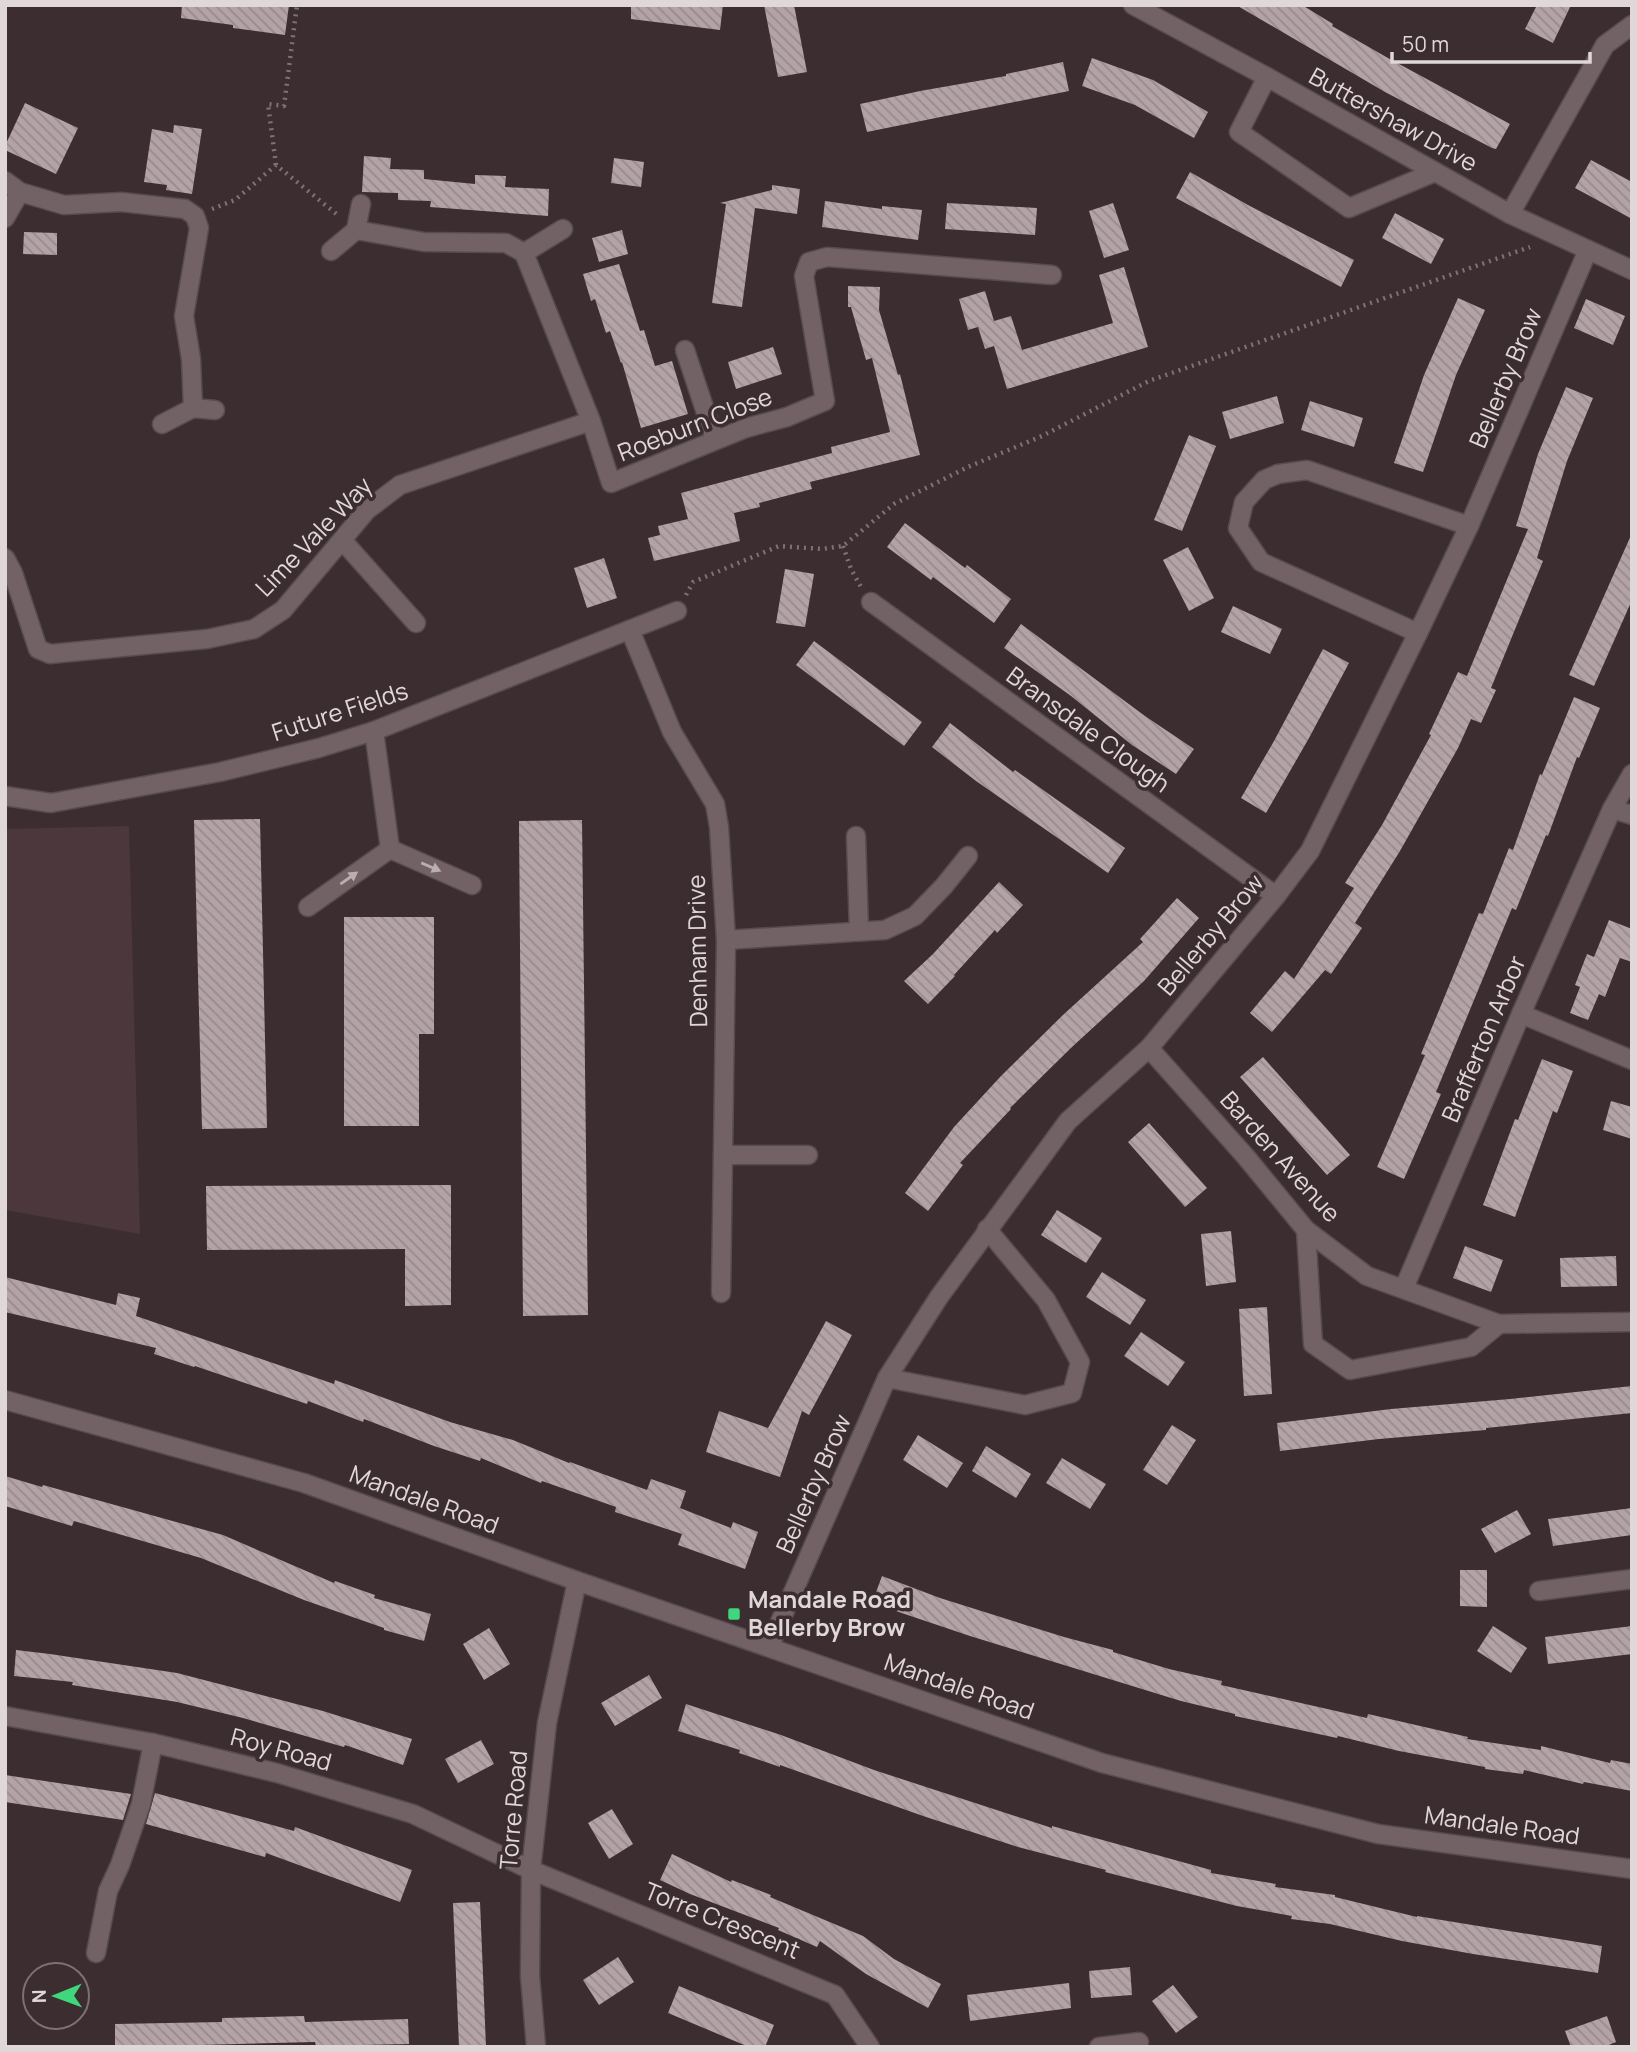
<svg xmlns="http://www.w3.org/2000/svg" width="1637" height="2052" viewBox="0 0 1637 2052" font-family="Manrope,sans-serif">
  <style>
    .built { fill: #4b373c }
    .building { fill: url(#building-back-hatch) }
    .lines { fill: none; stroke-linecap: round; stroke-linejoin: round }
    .minor-casing { stroke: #564b4e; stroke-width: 21 }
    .path { stroke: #7e7275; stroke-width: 4.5; stroke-dasharray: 2 5; stroke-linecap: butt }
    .minor { stroke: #726266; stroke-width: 18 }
    .oneway { fill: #baaeb1 }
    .poi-dot { fill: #40d77c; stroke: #3b2d30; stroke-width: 2.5 }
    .labels { text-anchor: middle; stroke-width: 7; stroke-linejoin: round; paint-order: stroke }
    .street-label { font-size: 24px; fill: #e0d7d9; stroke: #3b2d30 }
    .poi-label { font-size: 24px; font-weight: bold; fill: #e0d7d9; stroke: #3b2d30; text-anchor: start }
  </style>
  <defs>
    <pattern id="building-back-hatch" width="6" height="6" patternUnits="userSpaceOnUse" patternTransform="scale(1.75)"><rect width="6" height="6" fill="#b3a2a6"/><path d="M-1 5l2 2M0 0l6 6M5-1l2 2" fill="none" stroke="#978a8d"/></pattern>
  </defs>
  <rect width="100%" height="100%" fill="#3b2d30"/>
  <!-- built -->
  <path class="built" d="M129,826L140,1234L5,1210V829Z"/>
  <!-- building -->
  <g class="building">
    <path d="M182,5H289L285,35L233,28V25L181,18Z"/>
    <path d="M631,5H723L720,30L631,19Z"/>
    <path d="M764,5H794L807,72L778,77Z"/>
    <path d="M1236,5H1302L1333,24L1332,26L1388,58L1510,124L1496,149L1492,148L1385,92Z"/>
    <path d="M1537,5H1571L1553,43L1525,29Z"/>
    <path d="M1092,58L1153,80L1208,112L1194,138L1135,105L1082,86Z"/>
    <path d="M1063,62L1069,91L867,132L860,104L920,91L1006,76V74Z"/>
    <path d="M25,103L78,128L56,174L5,150V146Z"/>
    <path d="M174,125L202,129L192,194L166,190L167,185L144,182L152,129L173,133Z"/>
    <path d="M364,156L391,158L390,169L424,170V179L475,184V175L506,176L505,187L549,189L548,216L430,207L431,201L398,200V193L362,192Z"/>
    <path d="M614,158L644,162L641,187L611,183Z"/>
    <path d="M1591,160L1632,182V219L1575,188Z"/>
    <path d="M1190,172L1248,205L1354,260L1341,287L1176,198Z"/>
    <path d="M772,185L800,189L797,214L755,208L742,307L712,303L726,204L720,203L772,190Z"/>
    <path d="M825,201L882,209V206L922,210L918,240L822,227Z"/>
    <path d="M947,203L1037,208L1035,235L945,229Z"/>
    <path d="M1113,203L1129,250L1104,258L1089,211Z"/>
    <path d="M1395,213L1444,239L1431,264L1382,238Z"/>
    <path d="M622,230L628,254L599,262L592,238Z"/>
    <path d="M24,232L57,233V255L23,254Z"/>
    <path d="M619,264L640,331L644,330L655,366L672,361L688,414L641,428L622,362L621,363L610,331L606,333L595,299L591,301L583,274Z"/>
    <path d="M1124,267L1148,347L1007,389L994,346L985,349L978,327L968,330L959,299L985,291L994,321L1011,316L1022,350L1113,323L1099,275Z"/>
    <path d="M848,286L880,287L879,310L898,375L900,374L920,455L810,482L812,489L759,503L760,507L734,513L740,541L654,561L648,538L660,535L658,526L688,519L681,493L832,453L831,447L890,432L872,358L866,360L851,307H848Z"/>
    <path d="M1458,298L1485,310L1456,375L1423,472L1394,463L1424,375Z"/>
    <path d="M1586,299L1625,316L1613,345L1574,328Z"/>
    <path d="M773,347L782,374L736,389L728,362Z"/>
    <path d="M1566,387L1593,398L1567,461L1537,558L1543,561L1491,688L1496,690L1481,723L1471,719L1458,748L1400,851L1355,923L1362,928L1331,974L1325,970L1272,1032L1250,1013L1285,971L1294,979L1354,888L1345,883L1382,825L1431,735L1429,734L1458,672L1467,676L1528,529L1516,526L1538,454Z"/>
    <path d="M1277,396L1284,423L1230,439L1222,412Z"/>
    <path d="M1310,401L1363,418L1354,447L1301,430Z"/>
    <path d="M1189,435L1216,446L1182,531L1154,520Z"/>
    <path d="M905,523L965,568L967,565L1011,599L994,623L933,577L931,580L887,547Z"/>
    <path d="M1632,533V600L1594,686L1569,675Z"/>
    <path d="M1188,547L1214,598L1189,611L1163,560Z"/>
    <path d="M604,558L617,598L587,608L574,568Z"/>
    <path d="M785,569L814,574L805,627L776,623Z"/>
    <path d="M1233,606L1282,629L1270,654L1221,632Z"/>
    <path d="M1021,624L1145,716L1194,749L1176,774L1132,745L1071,696L1004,648Z"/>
    <path d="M814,641L922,722L904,746L796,665Z"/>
    <path d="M1323,649L1349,663L1309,738L1266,813L1241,798L1274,741Z"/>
    <path d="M1574,697L1600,708L1579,758L1577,757L1548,836L1546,835L1516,910L1512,908L1436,1092L1441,1094L1404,1179L1377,1167L1425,1055L1421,1054L1479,913L1483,914L1509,848L1513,850L1540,774L1542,775Z"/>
    <path d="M950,723L1013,772L1015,770L1125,848L1108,873L976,781L932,747Z"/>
    <path d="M260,819L267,1128L202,1129L194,820Z"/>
    <path d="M582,820L588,1315L523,1316L519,821Z"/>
    <path d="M999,882L1023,905L997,933L995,930L954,975L955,976L928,1004L904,981L933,954Z"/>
    <path d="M1177,898L1199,918L1144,981L1072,1047L1010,1108L1011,1109L960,1163L963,1165L928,1211L905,1193L954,1127L1001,1076L1064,1014L1143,942L1140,939Z"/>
    <path d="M344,917H434V1034H419V1126H344Z"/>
    <path d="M1609,920L1632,929V962L1620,958L1605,997L1599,994L1588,1020L1570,1013L1580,987L1575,985L1587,954L1594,957Z"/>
    <path d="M1263,1057L1350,1155L1327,1175L1240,1077Z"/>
    <path d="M1542,1059L1573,1071L1557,1113L1553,1111L1515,1217L1483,1205L1515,1119L1518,1120Z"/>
    <path d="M1611,1101L1632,1107V1139L1603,1130Z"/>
    <path d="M1149,1123L1207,1188L1185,1207L1128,1142Z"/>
    <path d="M451,1185V1305L405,1306V1249L207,1250L206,1186Z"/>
    <path d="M1057,1210L1102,1238L1086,1263L1041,1235Z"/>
    <path d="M1231,1231L1236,1282L1206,1286L1201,1234Z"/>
    <path d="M1465,1246L1503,1260L1491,1292L1453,1278Z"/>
    <path d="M1616,1256L1617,1286L1561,1287L1560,1258Z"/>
    <path d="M1102,1272L1146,1300L1130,1325L1086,1297Z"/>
    <path d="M5,1277L116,1305L118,1293L140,1298L136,1316L334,1384L335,1380L450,1422L513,1440L569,1463L570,1462L647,1490L651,1479L686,1491L680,1508L731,1528L733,1522L758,1532L745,1569L678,1545L682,1534L615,1512L616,1507L542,1481L541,1483L481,1458L480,1461L434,1446L364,1419L363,1422L308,1401L307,1404L195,1366L194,1367L154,1354L156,1348L5,1312Z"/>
    <path d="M1267,1307L1272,1394L1244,1396L1239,1309Z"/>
    <path d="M826,1321L852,1335L809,1415L802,1411L780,1477L706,1452L719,1411L768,1428Z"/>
    <path d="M1141,1332L1185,1362L1168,1386L1124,1356Z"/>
    <path d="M1632,1386V1413L1486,1428V1430L1379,1439L1280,1451L1277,1423L1391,1409L1510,1399Z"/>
    <path d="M1172,1425L1196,1440L1167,1485L1143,1470Z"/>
    <path d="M918,1435L963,1463L947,1488L903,1460Z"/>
    <path d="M986,1446L1031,1474L1016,1498L972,1471Z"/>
    <path d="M1062,1458L1106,1484L1090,1509L1046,1483Z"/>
    <path d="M5,1476L42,1487L43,1485L223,1535L334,1583L335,1581L375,1595L374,1598L431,1614L424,1641L384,1630V1628L304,1600L201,1558L74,1521L72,1526L5,1506Z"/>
    <path d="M1632,1508V1535L1553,1546L1548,1519Z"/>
    <path d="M1517,1510L1531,1534L1495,1553L1481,1529Z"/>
    <path d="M1460,1570H1487V1607L1460,1606Z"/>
    <path d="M882,1576L940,1598L1064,1637L1113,1650V1652L1169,1669L1222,1681L1221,1685L1367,1718L1368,1714L1468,1737L1467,1739L1541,1750V1746L1610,1763L1611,1760L1632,1764V1791L1584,1782L1583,1784L1524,1770L1523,1774L1485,1769V1767L1399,1751L1338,1736L1337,1738L1235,1716V1714L1181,1701L970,1636L872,1603Z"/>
    <path d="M1493,1626L1527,1648L1511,1673L1477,1651Z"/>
    <path d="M1632,1626V1654L1548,1664L1545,1637Z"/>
    <path d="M489,1628L510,1664L484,1680L463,1644Z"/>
    <path d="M16,1650L50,1654L177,1673L323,1711L412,1739L403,1765L345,1745L344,1747L243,1718L177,1702L72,1685L73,1682L14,1676Z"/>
    <path d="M649,1675L662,1698L615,1726L601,1703Z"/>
    <path d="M686,1704L781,1735L874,1770L1052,1828V1826L1211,1870V1873L1276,1884L1275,1887L1335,1895V1897L1417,1917V1916L1602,1946L1598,1973L1473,1954L1402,1941L1330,1924L1291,1919L1292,1916L1237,1906L1105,1872L1106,1870L1018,1847L923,1816L780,1765V1767L739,1753L740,1750L678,1731Z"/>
    <path d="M481,1740L494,1764L458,1783L445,1759Z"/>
    <path d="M5,1775L131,1794L123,1820L5,1802Z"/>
    <path d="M155,1793L294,1831L295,1827L412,1870L400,1902L266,1853L265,1857L146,1824Z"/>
    <path d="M612,1809L633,1844L609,1859L588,1823Z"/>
    <path d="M672,1854L731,1882L732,1880L771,1895L770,1897L863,1936L894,1959L941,1984L928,2008L866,1974L820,1941L817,1947L778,1930L779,1928L690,1894L660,1880Z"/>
    <path d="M480,1902L486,2047H459L453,1903Z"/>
    <path d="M618,1957L634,1982L599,2005L583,1980Z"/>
    <path d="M1130,1967L1132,1995L1091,1998L1089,1971Z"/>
    <path d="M1069,1983L1071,2008L970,2021L967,1995Z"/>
    <path d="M1173,1985L1198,2017L1176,2033L1152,2001Z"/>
    <path d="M679,1986L774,2025L765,2047H749L668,2013Z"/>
    <path d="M304,2016L305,2022L408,2019L409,2044L316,2046L315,2042L201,2045V2047H115V2024L222,2022V2018Z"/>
    <path d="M1607,2016L1616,2042L1604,2047H1571L1565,2031Z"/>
  </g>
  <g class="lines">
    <defs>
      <g id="minor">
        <path d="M1133,5L1267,77L1510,214L1632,270"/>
        <path d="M1267,77L1239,132L1349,208L1435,172"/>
        <path d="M5,181L20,192L64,205L121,202L185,209L195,216L199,228L184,316L191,359L193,408"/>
        <path d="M1510,214L1605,45L1632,25"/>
        <path d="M5,218L20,192"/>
        <path d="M356,230L424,242L506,243L524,253L591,421L611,483L746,428L787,417L825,401L804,276L809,262L827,257L1052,275"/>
        <path d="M331,251L356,230L361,204"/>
        <path d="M524,253L563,229"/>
        <path d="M685,350L715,440"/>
        <path d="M162,424L193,408L215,410"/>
        <path d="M342,540L416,623"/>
        <path d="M5,558L13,573L38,649L50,654L207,639L254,629L283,610L367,510L400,485L591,421"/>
        <path d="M871,602L1276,896"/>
        <path d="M630,630L672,732L715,804L719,827L726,940L721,1293"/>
        <path d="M1418,633L1261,562L1238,528L1244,502L1264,480L1278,474L1307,470L1469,526"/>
        <path d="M374,731L390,849"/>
        <path d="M5,796L51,803L220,772L319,748L374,731L677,611"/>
        <path d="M1612,809L1632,815"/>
        <path d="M856,836L859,931"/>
        <path d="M390,849L472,885"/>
        <path d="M308,907L390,849"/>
        <path d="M726,940L885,930L915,916L944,886L968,856"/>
        <path d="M1521,1014L1632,1060"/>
        <path d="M1149,1048L1246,1157L1306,1230L1367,1276L1499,1324L1632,1322"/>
        <path d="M723,1155H808"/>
        <path d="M1306,1230L1313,1344L1350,1370L1471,1347L1499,1324"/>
        <path d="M1404,1288L1521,1014L1612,809L1632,774"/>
        <path d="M887,1378L1025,1405L1072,1393L1080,1362L1046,1300L987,1229"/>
        <path d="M5,1400L304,1483L577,1581L1102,1763L1378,1834L1632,1869"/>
        <path d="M1539,1591L1632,1579"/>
        <path d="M769,1647L887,1378L939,1297L1068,1121L1149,1048L1276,896L1310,851L1418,633L1469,526L1588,250"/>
        <path d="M5,1716L153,1743L277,1773L413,1814L531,1870L835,1995L870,2047"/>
        <path d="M96,1953L108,1891L120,1865L141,1804L153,1743"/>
        <path d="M536,2047L530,1976L531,1870L547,1723L577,1581"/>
        <path d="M1099,2047L1139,2042"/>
      </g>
    </defs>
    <!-- minor casing -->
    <use href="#minor" class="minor-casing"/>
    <!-- path -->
    <g class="path">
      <path d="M276,165L268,104L284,106L297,5"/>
      <path d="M212,209L235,200L276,165L339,216"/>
      <path d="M843,546L851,569L861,587"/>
      <path d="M686,595L693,582L779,546L822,549L843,546L894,504L968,467L1042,436L1149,381L1530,247"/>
    </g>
    <!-- minor -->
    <use href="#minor" class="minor"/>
  </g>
  <!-- one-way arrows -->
  <defs><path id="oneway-solid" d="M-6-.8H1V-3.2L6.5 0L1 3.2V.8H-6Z" transform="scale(1.75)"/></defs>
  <g class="oneway">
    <use href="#oneway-solid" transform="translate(431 867) rotate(23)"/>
    <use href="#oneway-solid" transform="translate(349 878) rotate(-35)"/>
  </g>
  <!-- markers -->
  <rect class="poi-dot" x="727" y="1607" width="14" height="14" rx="3.5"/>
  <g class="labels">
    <!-- street labels -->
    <g class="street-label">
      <text transform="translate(1393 120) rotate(29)" y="8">Buttershaw Drive</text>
      <text transform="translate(1506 378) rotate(-67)" y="8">Bellerby Brow</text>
      <text transform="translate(695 425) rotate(-21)" y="8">Roeburn Close</text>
      <text transform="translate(314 537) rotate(-46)" y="8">Lime Vale Way</text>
      <text transform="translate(340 712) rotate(-18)" y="8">Future Fields</text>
      <text transform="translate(1088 730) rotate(36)" y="8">Bransdale Clough</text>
      <text transform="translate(1211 935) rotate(-50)" y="8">Bellerby Brow</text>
      <text transform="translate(698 951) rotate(-91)" y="8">Denham Drive</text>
      <text transform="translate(1484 1039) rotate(-67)" y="8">Brafferton Arbor</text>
      <text transform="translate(1280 1157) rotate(48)" y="8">Barden Avenue</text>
      <text transform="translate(814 1484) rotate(-66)" y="8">Bellerby Brow</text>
      <text transform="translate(424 1500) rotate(20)" y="8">Mandale Road</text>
      <text transform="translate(959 1687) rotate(19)" y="8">Mandale Road</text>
      <text transform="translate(281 1750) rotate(15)" y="8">Roy Road</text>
      <text transform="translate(514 1810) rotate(-85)" y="8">Torre Road</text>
      <text transform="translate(1502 1826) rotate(8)" y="8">Mandale Road</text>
      <text transform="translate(722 1921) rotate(22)" y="8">Torre Crescent</text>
    </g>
    <!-- poi labels -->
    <g class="poi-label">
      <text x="748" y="1608">Mandale Road<tspan x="748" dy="28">Bellerby Brow</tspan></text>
    </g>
  </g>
  <!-- border -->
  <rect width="1637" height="2052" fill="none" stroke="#e0d7d9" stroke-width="14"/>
  <!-- north arrow -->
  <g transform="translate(56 1996) rotate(269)"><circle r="33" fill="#3b2d30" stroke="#7d7174" stroke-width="2"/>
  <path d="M0-5L12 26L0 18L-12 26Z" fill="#40d77c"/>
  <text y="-10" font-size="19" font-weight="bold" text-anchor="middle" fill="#e0d7d9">N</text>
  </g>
  <!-- scale -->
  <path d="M1392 52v10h198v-10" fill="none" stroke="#e0d7d9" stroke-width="3.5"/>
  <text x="1402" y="52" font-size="21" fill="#e0d7d9" stroke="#3b2d30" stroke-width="5" paint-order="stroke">50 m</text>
</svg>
